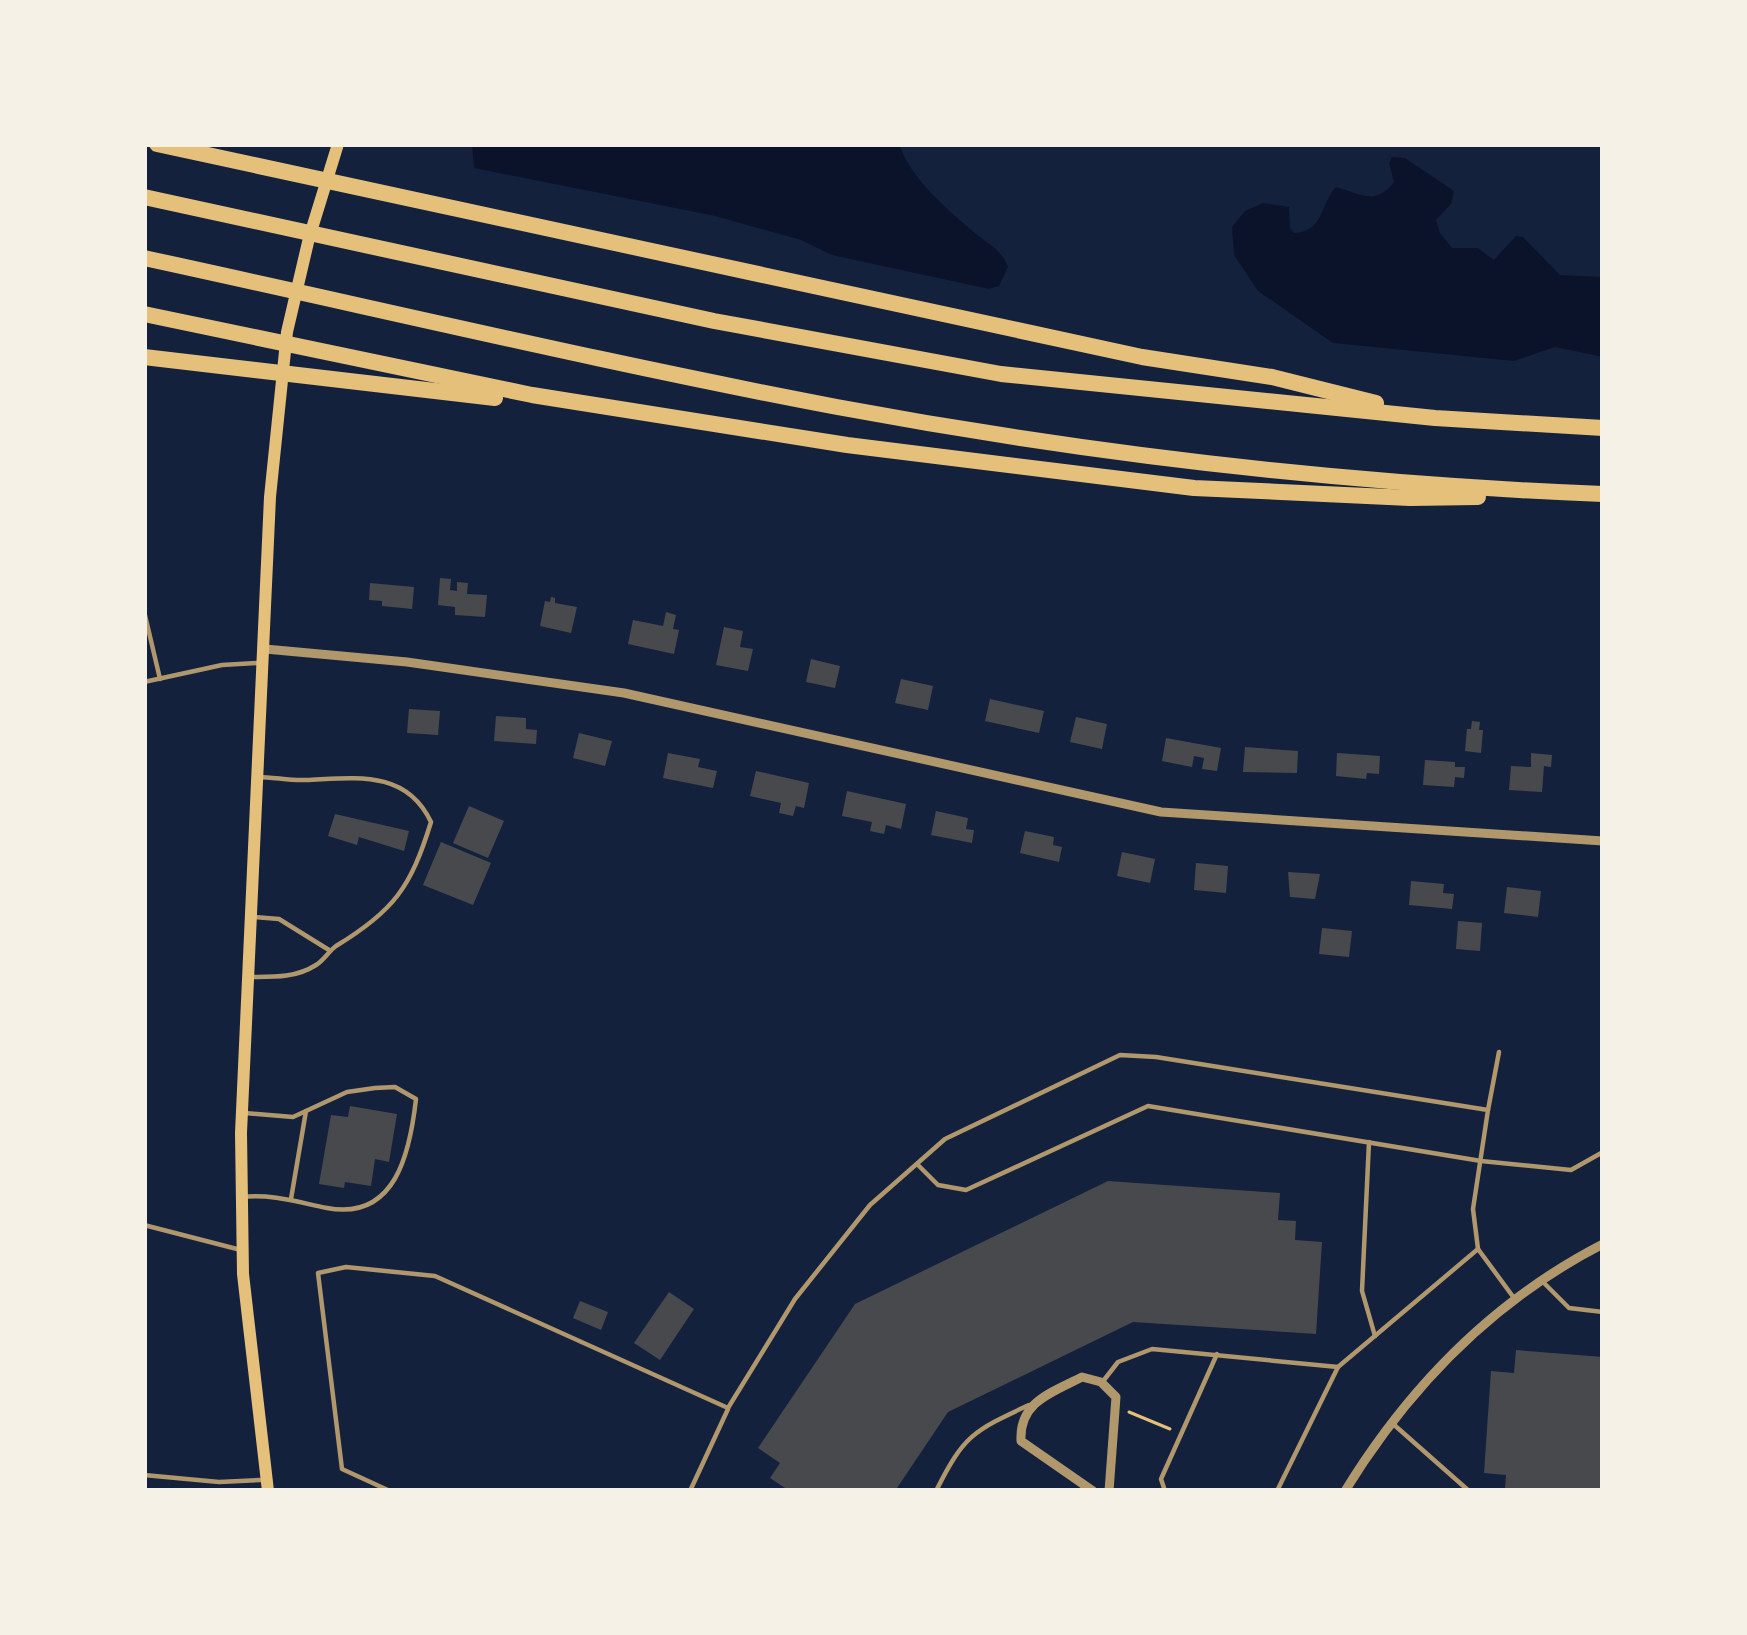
<svg xmlns="http://www.w3.org/2000/svg" width="1747" height="1635" viewBox="0 0 1747 1635" font-family="'Nunito Sans',sans-serif">
  <style>
    .water { fill: #0b132b }
    .building { fill: #48494c }
    .lines { fill: none; stroke-linecap: round; stroke-linejoin: round }
    .path { stroke: #e5c07b; stroke-width: 3 }
    .service { stroke: #b1986c; stroke-width: 4.5 }
    .minor { stroke: #b1986c; stroke-width: 9 }
    .secondary { stroke: #e5c07b; stroke-width: 12 }
    .motorway { stroke: #e5c07b; stroke-width: 16 }
  </style>
  <rect width="100%" height="100%" fill="#14213d"/>
  <!-- water -->
  <g class="water">
    <path d="M472,144H899C910,178 948,210 975,233C989,245 1001,249 1008,267L999,286L989,289L832,255L801,240L715,216L474,168Z"/>
    <path d="M1392,157L1405,158L1454,191L1451,204L1436,220L1440,233L1452,248H1478L1494,260L1516,236L1523,237L1560,275L1603,277V357L1555,347L1514,361L1333,343L1258,291L1234,255L1232,227L1245,211L1263,203L1289,207L1290,228L1294,233C1324,232 1320,204 1336,187C1360,193 1375,207 1394,182L1389,163Z"/>
  </g>
  <!-- building -->
  <g class="building">
    <path d="M440,578L451,579L450,590L457,591V582L468,583L467,594L487,595L485,617L455,615V607L438,605Z"/>
    <path d="M370,583L414,587L412,609L382,606V601L369,600Z"/>
    <path d="M551,597L555,598V603L577,607L571,633L540,626L545,601L550,602Z"/>
    <path d="M666,612L676,615L673,629L679,630L674,654L628,644L633,620L663,626Z"/>
    <path d="M724,627L743,631L740,647L753,649L748,671L716,665Z"/>
    <path d="M811,659L840,666L835,688L806,682Z"/>
    <path d="M901,679L933,686L928,710L895,703Z"/>
    <path d="M990,699L1044,711L1039,733L985,721Z"/>
    <path d="M409,709L440,711L438,735L407,733Z"/>
    <path d="M496,716L526,718V729L537,730L536,744L494,741Z"/>
    <path d="M1076,717L1107,724L1102,749L1070,742Z"/>
    <path d="M1472,721L1480,722L1479,730H1483L1481,753L1465,751L1467,729H1471Z"/>
    <path d="M579,733L612,741L605,766L573,758Z"/>
    <path d="M1166,738L1221,748L1217,771L1202,769L1204,758L1194,756L1192,767L1162,761Z"/>
    <path d="M1245,747L1298,751L1297,773L1243,772Z"/>
    <path d="M668,753L700,759L698,767L717,771L713,788L663,778Z"/>
    <path d="M1337,753L1380,756L1379,774L1367,773L1366,779L1336,776Z"/>
    <path d="M1531,753L1552,755L1551,767L1544,766L1542,792L1509,790L1511,766L1531,767Z"/>
    <path d="M1425,760L1455,762V767H1465L1464,778L1455,777L1454,787L1423,785Z"/>
    <path d="M756,771L809,783L804,808L796,806L793,816L779,813L781,803L750,796Z"/>
    <path d="M847,791L906,804L901,829L886,825L884,834L870,831L872,822L842,816Z"/>
    <path d="M469,806L504,821L488,858L453,843Z"/>
    <path d="M936,811L968,818L966,829L974,830L972,843L931,835Z"/>
    <path d="M335,814L409,831L404,851L359,837L357,845L328,836Z"/>
    <path d="M1025,831L1054,837L1053,845L1062,847L1059,862L1020,853Z"/>
    <path d="M441,842L491,863L473,905L423,885Z"/>
    <path d="M1122,852L1155,859L1150,883L1117,876Z"/>
    <path d="M1196,863L1228,866L1226,893L1194,890Z"/>
    <path d="M1288,872L1320,874L1315,899L1290,897Z"/>
    <path d="M1411,881L1444,884L1443,893L1454,894L1452,909L1409,905Z"/>
    <path d="M1507,887L1541,891L1538,917L1504,913Z"/>
    <path d="M1458,921L1482,923L1480,951L1456,949Z"/>
    <path d="M1322,928L1352,931L1349,957L1319,954Z"/>
    <path d="M350,1106L397,1114L389,1162L375,1159L371,1186L345,1182L344,1188L319,1184L331,1115L348,1117Z"/>
    <path d="M1108,1181L1280,1193L1278,1220L1296,1221L1295,1240L1322,1242L1316,1334L1133,1322L948,1412L895,1491H783L785,1488L770,1478L780,1463L758,1448L855,1304Z"/>
    <path d="M669,1292L694,1309L660,1360L634,1343Z"/>
    <path d="M580,1301L608,1312L601,1330L573,1318Z"/>
    <path d="M1516,1350L1603,1357V1491L1505,1488L1506,1475L1484,1473L1491,1371L1514,1373Z"/>
  </g>
  <g class="lines">
    <!-- path -->
    <path class="path" d="M1129,1412L1170,1429"/>
    <!-- service -->
    <g class="service">
      <path d="M144,611L160,679"/>
      <path d="M144,682L222,665L258,663"/>
      <path d="M254,917L279,919L329,950"/>
      <path d="M251,977C273,977 296,978 316,965C324,960 328,952 336,946C394,911 411,887 431,822C406,769 355,778 306,780C290,781 274,777 258,777"/>
      <path d="M1488,1110L1499,1052"/>
      <path d="M1369,1142L1362,1291L1375,1336"/>
      <path d="M917,1164L938,1185L966,1190L1148,1106L1481,1161L1571,1170L1603,1152"/>
      <path d="M242,1197C273,1194 297,1202 327,1208C396,1221 410,1152 416,1099L395,1087L375,1088L347,1092L293,1117L245,1113"/>
      <path d="M291,1199L306,1111"/>
      <path d="M144,1225L237,1249"/>
      <path d="M1542,1281L1569,1308L1603,1312"/>
      <path d="M1104,1380L1118,1362L1152,1349L1338,1367"/>
      <path d="M1392,1423L1469,1491"/>
      <path d="M144,1475L219,1482L261,1480"/>
      <path d="M390,1491L342,1469L318,1273L346,1267L435,1276L728,1408L795,1299L870,1205L945,1139L1120,1055L1156,1057L1488,1110L1473,1209L1478,1249L1514,1298"/>
      <path d="M690,1491L728,1409"/>
      <path d="M936,1491C964,1435 973,1431 1029,1405"/>
      <path d="M1165,1491L1161,1479L1217,1354"/>
      <path d="M1277,1491L1338,1367L1478,1249"/>
    </g>
    <!-- minor -->
    <g class="minor">
      <path d="M265,649L407,662L624,693L1161,812L1603,841"/>
      <path d="M1093,1491L1021,1441C1019,1402 1051,1393 1082,1377L1101,1382L1116,1397L1109,1491"/>
      <path d="M1345,1491C1409,1387 1494,1300 1603,1244"/>
    </g>
    <!-- secondary -->
    <path class="secondary" d="M268,1491L243,1274L241,1133L270,497L287,332L309,238L338,144"/>
    <!-- motorway -->
    <g class="motorway">
      <path d="M157,144L1142,357L1272,377L1376,403"/>
      <path d="M144,197L714,321L1001,374L1435,418L1603,428"/>
      <path d="M144,258C375,308 605,363 837,407C1089,454 1347,484 1603,494"/>
      <path d="M144,314L532,395L847,445L1194,488L1410,498L1478,497"/>
      <path d="M144,357L495,398"/>
    </g>
  </g>
  <!-- border -->
  <rect width="1747" height="1635" fill="none" stroke="#f6f1e7" stroke-width="294"/>
</svg>
